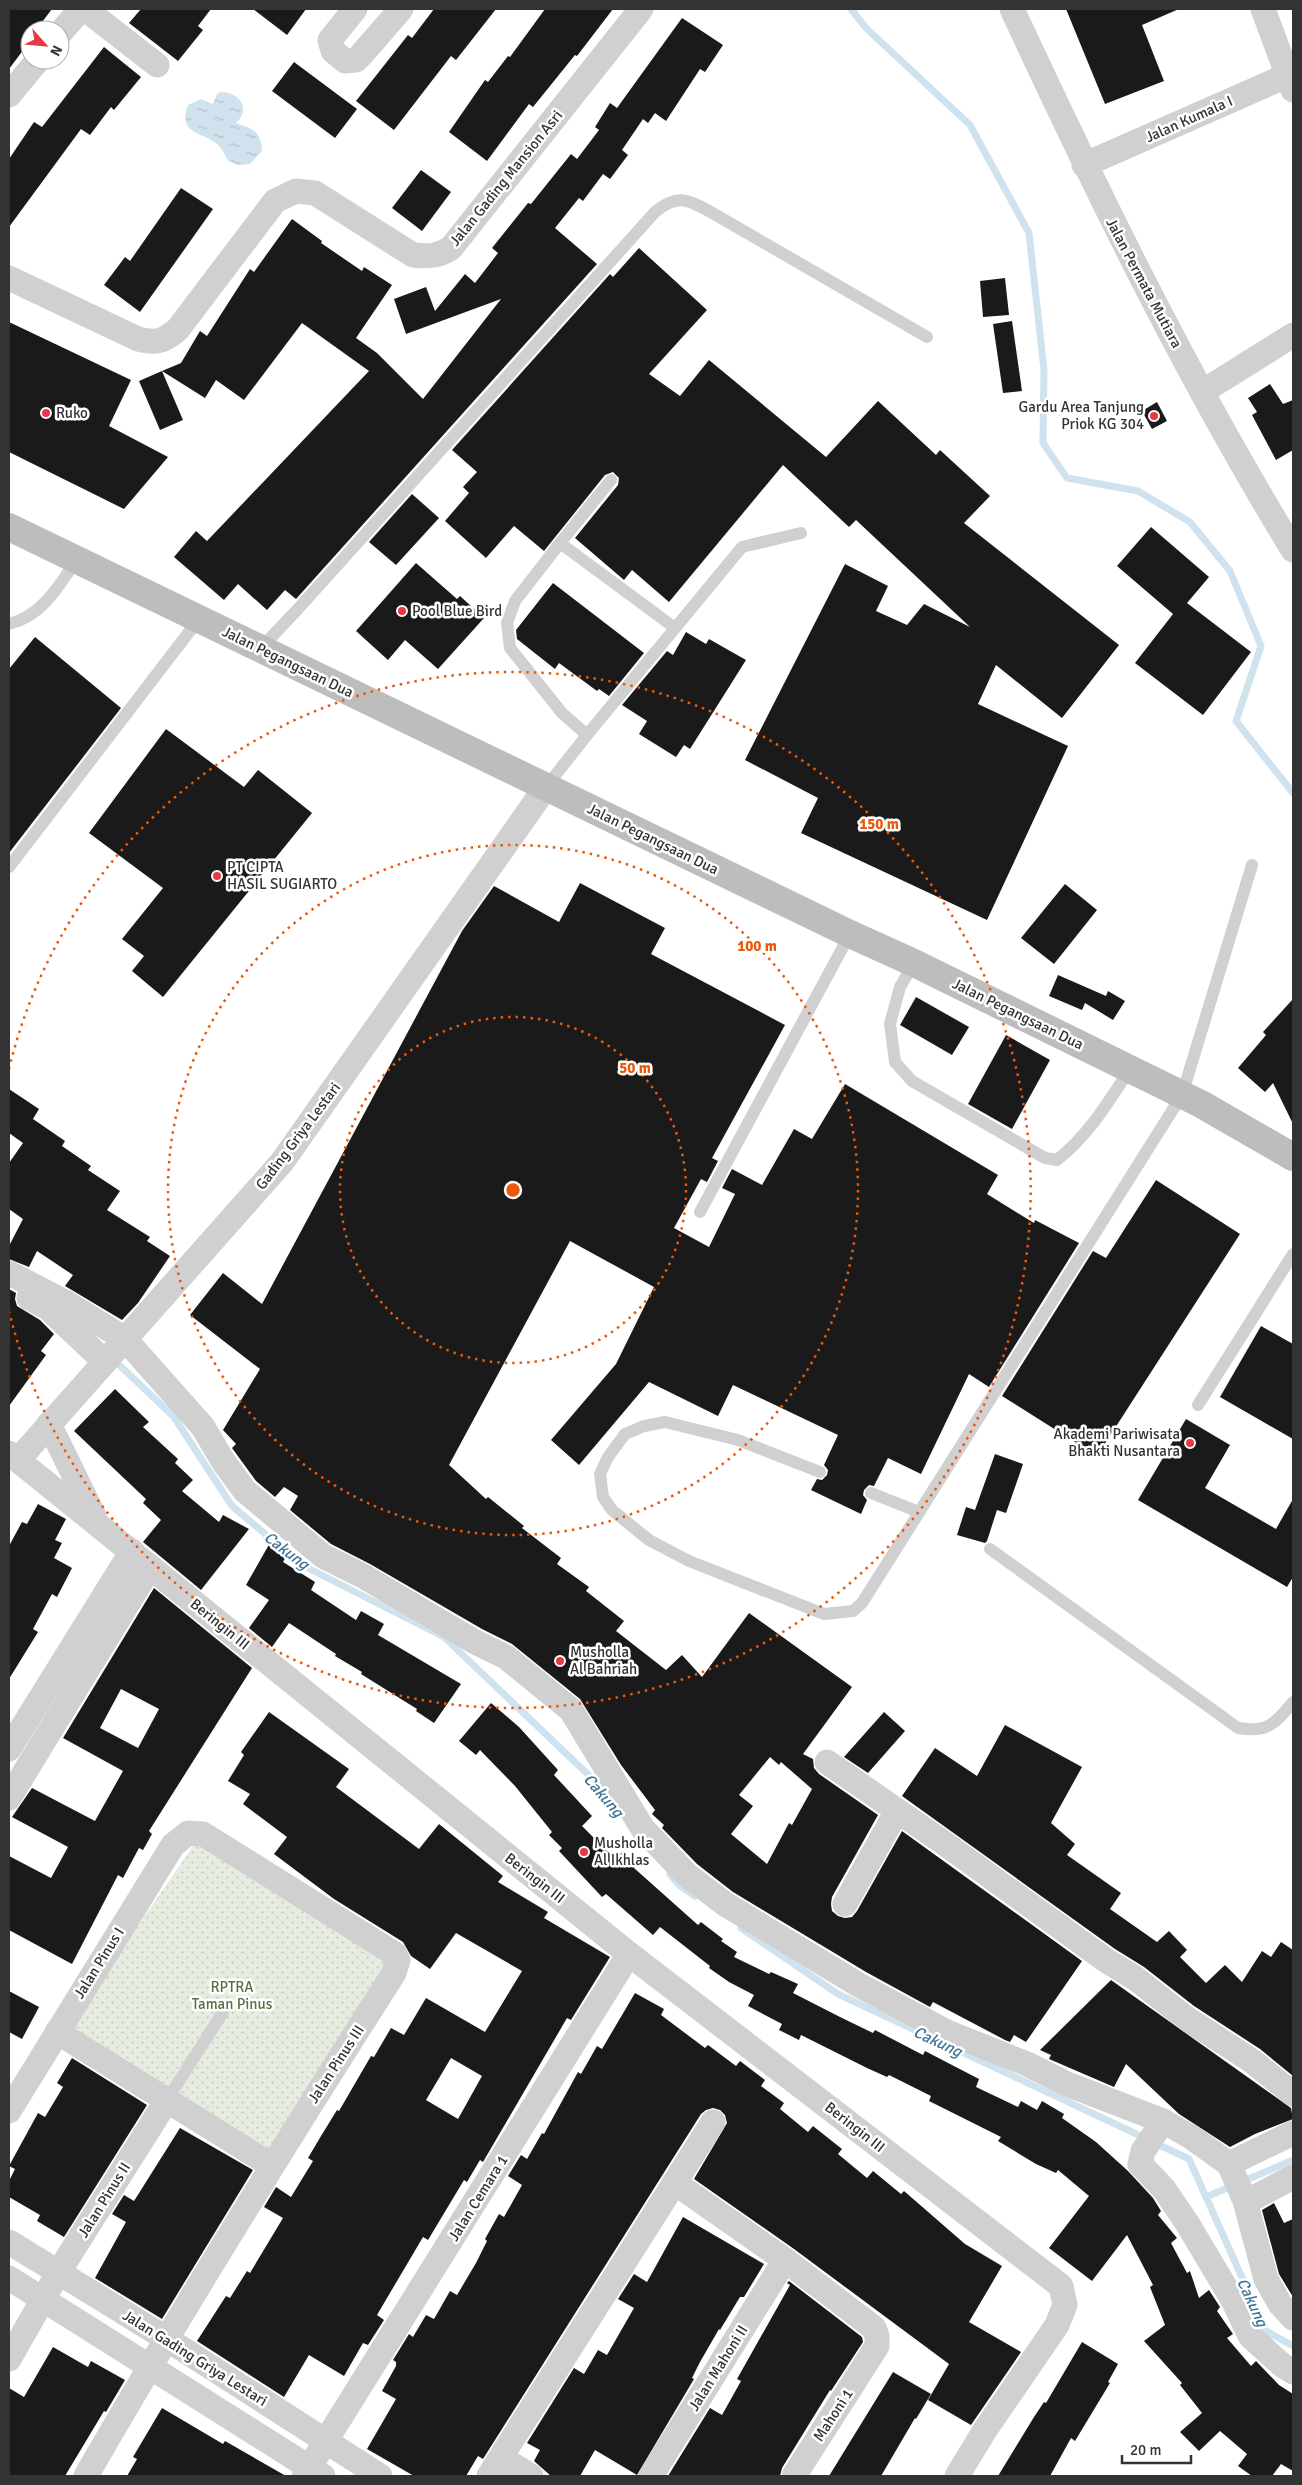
<svg xmlns="http://www.w3.org/2000/svg" width="1302" height="2485" viewBox="0 0 1302 2485" font-family="Signika,sans-serif">
  <style>
    .park { fill: url(#park-dots) }
    .water { fill: url(#water-ripples) }
    .lines { fill: none; stroke-linecap: round; stroke-linejoin: round }
    .stream { stroke: #cfe2ee; stroke-width: 7 }
    .building { fill: #1a1a1a; fill-rule: evenodd }
    .service { stroke: #d0d0d0; stroke-width: 12 }
    .minor { stroke: #d0d0d0; stroke-width: 25 }
    .secondary { stroke: #bdbdbd; stroke-width: 28 }
    .ring { fill: none; stroke: #e8590c; stroke-width: 2.5; stroke-dasharray: 2.5 5 }
    .poi-dot { fill: #e63946; stroke: #fff; stroke-width: 2 }
    .labels { text-anchor: middle; stroke-width: 5; stroke-linejoin: round; paint-order: stroke }
    .street-label { font-size: 15px; fill: #333; stroke: #fff }
    .poi-label { font-size: 15px; fill: #333; stroke: #fff; text-anchor: start }
    .park-label { font-size: 15px; fill: #56703f; stroke: #fff }
    .water-label { font-size: 16px; font-style: italic; fill: #3f7597; stroke: #fff }
    .centre { fill: #e8590c; stroke: #fff; stroke-width: 2.5 }
    .ring-label { font-size: 15px; text-anchor: middle; font-weight: bold; fill: #e8590c; stroke: #fff; stroke-width: 5; stroke-linejoin: round; paint-order: stroke }
  </style>
  <defs>
    <pattern id="park-dots" width="8" height="8" patternUnits="userSpaceOnUse" patternTransform="scale(1.25)"><rect width="8" height="8" fill="#e6ecdf"/><path d="M2 2h.1M6 6h.1" fill="none" stroke="#c6cbc0" stroke-width="1.8" stroke-linecap="round"/></pattern>
    <pattern id="water-ripples" width="26" height="14" patternUnits="userSpaceOnUse" patternTransform="scale(1.25)"><rect width="26" height="14" fill="#cfe2ee"/><path d="M2 4q2-2 4 0t4 0M15 11q2-2 4 0t4 0" fill="none" stroke="#b2c2cd"/></pattern>
  </defs>
  <rect width="100%" height="100%" fill="#fff"/>
  <!-- park -->
  <path class="park" d="M198,1839L391,1966L272,2152L67,2028Z"/>
  <!-- water -->
  <path class="water" d="M220,92C239,92 252,108 236,123C252,129 261,130 262,151L250,164L239,165L228,161C225,155 222,148 217,144C199,130 178,134 188,105L201,99L213,104L217,94Z"/>
  <g class="lines">
    <!-- stream -->
    <g class="stream">
      <path d="M851,9L866,28L970,125L1029,233L1044,370L1043,443L1067,478L1138,491L1190,522L1230,571L1261,646L1236,721L1293,793"/>
      <path d="M112,1358L174,1417L232,1506L302,1565L444,1637L598,1784L618,1809"/>
      <path d="M670,1874L679,1885L695,1896"/>
      <path d="M741,1928L838,1994L1145,2138"/>
      <path d="M1155,2143L1189,2159L1266,2331L1293,2346"/>
      <path d="M1206,2197L1293,2160"/>
    </g>
  </g>
  <!-- building -->
  <g class="building">
    <path d="M9,9H52L36,30H30V41L9,69Z"/>
    <path d="M141,9H211L198,26L203,30L178,61L129,23Z"/>
    <path d="M253,9H306L287,35Z"/>
    <path d="M434,9H496L456,60L451,56L394,130L356,101L408,35L412,38Z"/>
    <path d="M545,9H613L577,56L575,55L533,107L529,104L487,161L449,132L485,80L488,82L508,56L510,57Z"/>
    <path d="M1066,9H1179L1142,25L1164,81L1105,104Z"/>
    <path d="M682,18L723,45L705,72L700,69L666,121L655,113L648,123L643,119L622,150L628,155L610,179L603,174L583,201L579,198L555,228L597,264L296,599L285,590L267,610L238,584L224,600L174,557L196,531L207,541L369,371L302,323L244,400L216,380L205,398L162,371L181,363L200,331L207,336L250,269L254,272L292,219L322,241L321,243L362,271L364,267L392,285L356,338L377,353L423,399L501,299L406,334L394,299L426,287L435,311L465,274L475,283L498,253L492,248L528,203L531,204L571,154L577,159L599,130L595,127L610,103L617,108Z"/>
    <path d="M104,47L141,77L114,110L111,107L90,135L81,129L9,227V159L34,122L42,127Z"/>
    <path d="M294,62L357,109L335,138L272,91Z"/>
    <path d="M421,170L451,192L422,231L392,208Z"/>
    <path d="M181,188L213,209L140,312L104,285L125,257L130,261Z"/>
    <path d="M639,248L707,310L649,374L680,396L709,360L826,457L878,401L936,455L940,450L990,496L964,523L1119,645L1062,718L996,665L978,704L1068,746L987,920L801,833L818,798L745,760L845,564L888,586L876,611L907,625L924,604L970,627L856,520L849,527L783,465L669,602L632,570L624,580L575,538L618,485L619,478L613,472L605,475L544,551L514,526L486,558L445,521L469,493L463,487L477,472L452,450L610,274L613,277Z"/>
    <path d="M1005,278L1009,315L983,317L980,281Z"/>
    <path d="M1012,321L1022,391L1003,393L993,324Z"/>
    <path d="M9,322L131,380L109,426L168,457L124,509L9,452Z"/>
    <path d="M162,371L183,420L160,430L139,381Z"/>
    <path d="M1270,384L1283,404L1293,400V450L1276,460L1252,415L1257,412L1248,398Z"/>
    <path d="M1157,402L1167,421L1152,429L1142,411Z"/>
    <path d="M412,494L439,518L396,565L369,542Z"/>
    <path d="M1151,527L1209,577L1187,603L1251,652L1203,715L1135,663L1173,614L1117,566Z"/>
    <path d="M416,563L457,599L460,596L484,618L438,669L405,640L388,660L356,631Z"/>
    <path d="M553,583L644,653L609,696L599,689L597,691L559,663L555,669L517,639L516,630Z"/>
    <path d="M686,632L706,644L709,639L746,660L690,749L684,745L676,757L639,734L647,721L622,705L667,651L673,655Z"/>
    <path d="M35,637L121,708L9,853V669Z"/>
    <path d="M166,729L244,787L258,770L312,813L163,997L132,971L144,956L122,939L163,888L89,833Z"/>
    <path d="M580,883L665,928L651,954L785,1025L712,1158L718,1161L707,1182L701,1179L674,1228L709,1247L735,1194L722,1188L732,1169L762,1185L794,1129L812,1139L845,1084L998,1175L987,1194L1034,1223L1035,1220L1079,1243L989,1387L969,1374L921,1474L888,1458L874,1486L869,1485L864,1490L863,1495L867,1500L861,1514L811,1490L817,1479L822,1480L827,1475L828,1470L824,1465L838,1435L733,1385L718,1416L649,1382L579,1465L551,1440L616,1364L654,1287L570,1241L449,1465L486,1499L488,1497L524,1526L522,1528L561,1558L557,1564L589,1587L586,1591L624,1621L616,1631L666,1670L682,1655L702,1677L749,1613L852,1687L803,1754L813,1759L814,1768L819,1774L878,1815L832,1897L831,1904L832,1911L838,1916L845,1918L852,1917L857,1911L902,1831L1082,1961L1026,2042L1014,2035L1010,2042L1005,2040L933,2002L930,2007L866,1972L733,1892L697,1864L662,1828L664,1825L652,1814L655,1810L621,1765L580,1699L512,1644L482,1629L370,1564L331,1544L290,1510L298,1496L284,1487L275,1497L256,1481L232,1448L236,1444L223,1430L260,1369L190,1315L223,1273L262,1304L462,931L494,886L559,922ZM770,1757L779,1765L781,1762L812,1789L792,1825L789,1823L767,1864L731,1834L753,1806L739,1795Z"/>
    <path d="M1065,884L1097,910L1054,964L1021,938Z"/>
    <path d="M1058,975L1106,996L1108,991L1125,1001L1113,1020L1085,1003L1082,1010L1049,996Z"/>
    <path d="M916,997L969,1027L952,1055L900,1025Z"/>
    <path d="M1293,999V1124L1273,1083L1265,1092L1238,1068L1266,1035L1263,1032Z"/>
    <path d="M1006,1035L1050,1060L1012,1129L968,1104Z"/>
    <path d="M9,1089L39,1109L33,1119L65,1141L62,1146L91,1166L88,1170L120,1191L107,1210L150,1237L147,1241L170,1256L138,1303L122,1320L65,1286L73,1275L37,1251L29,1267L9,1259V1246L23,1219L9,1209V1163L23,1143L9,1133Z"/>
    <path d="M1156,1180L1240,1234L1097,1456L1002,1396L1093,1251L1106,1258Z"/>
    <path d="M9,1289L16,1293L15,1299L17,1306L40,1320L54,1334L41,1351L46,1355L9,1406Z"/>
    <path d="M1261,1326L1293,1344V1439L1220,1397Z"/>
    <path d="M115,1389L149,1422L143,1427L178,1459L175,1463L193,1480L182,1491L219,1522L223,1515L249,1529L201,1590L143,1542L161,1520L143,1503L146,1499L74,1431Z"/>
    <path d="M1186,1419L1230,1445L1205,1488L1276,1529L1293,1499V1577L1287,1587L1138,1500Z"/>
    <path d="M995,1454L1023,1464L1006,1513L997,1510L987,1541L985,1543L957,1535L966,1507L975,1510Z"/>
    <path d="M38,1504L66,1519L55,1540L62,1543L54,1558L72,1568L57,1597L52,1594L33,1629L38,1632L9,1679V1546L22,1522L27,1524Z"/>
    <path d="M271,1541L289,1551L283,1562L315,1582L311,1590L356,1620L361,1611L384,1624L378,1635L461,1684L434,1723L416,1711L417,1709L361,1674L362,1672L335,1656L336,1654L289,1623L272,1647L249,1628L269,1600L246,1585Z"/>
    <path d="M154,1588L252,1668L149,1831L152,1834L143,1850L139,1848L123,1878L118,1875L72,1964L9,1930V1856L51,1878L68,1847L12,1817L32,1788L95,1821L123,1771L63,1738ZM121,1689L159,1709L138,1748L100,1728Z"/>
    <path d="M491,1703L519,1727L558,1770L554,1775L592,1816L582,1826L615,1859L623,1851L636,1866L634,1868L698,1925L701,1922L723,1939L721,1941L737,1952L734,1957L769,1974L771,1972L798,1984L793,1993L840,2017L873,2033L875,2030L923,2055L925,2051L979,2079L976,2087L1018,2107L1021,2101L1037,2110L1042,2101L1064,2114L1062,2118L1096,2142L1128,2171L1153,2198L1161,2211L1158,2215L1177,2238L1171,2243L1187,2273L1190,2271L1199,2298L1209,2290L1220,2307L1217,2311L1233,2334L1227,2338L1251,2366L1256,2361L1279,2385L1293,2394V2471L1281,2464L1272,2476H1252L1238,2466L1247,2454L1220,2431L1199,2451L1180,2432L1202,2413L1180,2385L1182,2383L1144,2341L1165,2325L1150,2287L1153,2285L1127,2235L1092,2281L1049,2248L1089,2196L1058,2170L1056,2173L1036,2164L998,2141L1001,2137L929,2101L931,2096L889,2075L887,2077L867,2068L801,2035L799,2040L779,2030L782,2024L748,2006L754,1995L729,1982L709,1968L710,1966L660,1927L653,1935L606,1894L602,1897L559,1851L562,1848L549,1835L552,1832L515,1786L480,1750L476,1755L459,1741Z"/>
    <path d="M269,1712L349,1769L336,1787L419,1849L439,1824L503,1876L498,1882L548,1912L544,1918L610,1957L571,2020L567,2018L483,2162L480,2160L467,2182L464,2180L428,2240L423,2237L377,2315L384,2320L368,2345L363,2343L344,2376L309,2355L284,2397L197,2341L226,2296L230,2298L247,2271L250,2273L283,2218L264,2207L276,2187L291,2197L313,2161L308,2158L321,2136L337,2110L339,2111L371,2056L374,2057L391,2028L404,2035L426,1998L485,2032L522,1971L456,1933L430,1969L411,1956L403,1942L334,1899L274,1854L287,1837L243,1804L250,1794L228,1781L244,1755L241,1752ZM451,2058L482,2076L458,2119L426,2100Z"/>
    <path d="M884,1712L905,1731L868,1773L844,1757Z"/>
    <path d="M1005,1725L1082,1767L1051,1823L1075,1844L1067,1855L1121,1893L1110,1909L1157,1942L1169,1931L1187,1950L1180,1957L1206,1983L1225,1965L1242,1982L1262,1951L1271,1957L1281,1942L1293,1950V2076L1260,2049L1194,2006L1144,1967L1115,1949L902,1796L935,1748L977,1776Z"/>
    <path d="M1111,1980L1291,2108L1293,2119L1255,2134L1230,2147L1179,2114L1126,2064L1114,2087L1049,2059L1051,2055L1040,2050Z"/>
    <path d="M9,1991L39,2007L22,2039L9,2032Z"/>
    <path d="M635,1993L664,2009L661,2015L705,2048L708,2045L736,2066L740,2061L765,2080L761,2086L784,2103L780,2109L808,2132L813,2126L842,2149L838,2154L867,2178L873,2171L901,2194L904,2191L965,2244L1002,2266L969,2322L1021,2352L971,2425L928,2400L949,2364L794,2249L694,2179L727,2123L725,2115L720,2110L713,2108L706,2110L701,2114L483,2459L478,2456L466,2476H414L367,2449L396,2399L382,2391L396,2366V2362L393,2360L409,2334L413,2337L426,2315L434,2319L450,2291L457,2295L476,2263L487,2241L485,2239L499,2214L504,2217L522,2185L508,2176L521,2155L527,2159L542,2133L544,2134L578,2072L581,2074L597,2046L602,2049Z"/>
    <path d="M72,2058L147,2105L64,2237L37,2221L40,2215L9,2197V2181L15,2169L9,2166L38,2113L45,2117L63,2087L57,2083Z"/>
    <path d="M180,2128L253,2170L162,2319L95,2278L126,2222L112,2214L124,2195L134,2201Z"/>
    <path d="M1274,2203L1284,2223L1293,2219V2297L1279,2274L1262,2210Z"/>
    <path d="M683,2217L764,2264L744,2297H740L720,2330L719,2329L700,2362L692,2378L694,2379L637,2475L595,2450L580,2476H551L534,2461L540,2450L527,2443L574,2368L584,2374L598,2350L607,2355L634,2308L618,2299L634,2274L647,2282Z"/>
    <path d="M789,2281L862,2337L863,2342L831,2391L830,2390L782,2468L780,2476H668L710,2408L722,2415L741,2381L737,2379L790,2285L787,2283Z"/>
    <path d="M1082,2342L1118,2364L1108,2382L1110,2383L1075,2441L1071,2438L1050,2476H998L1034,2417L1044,2402L1046,2403Z"/>
    <path d="M53,2347L88,2367L91,2361L125,2380L106,2412L104,2411L65,2476H9V2388L24,2397Z"/>
    <path d="M893,2372L931,2394L916,2419L915,2418L881,2476H829Z"/>
    <path d="M162,2408L223,2444L225,2441L286,2476H127L137,2459L133,2457Z"/>
  </g>
  <g class="lines">
    <!-- service -->
    <g class="service">
      <path d="M560,543L611,480"/>
      <path d="M9,624C42,616 59,586 77,559"/>
      <path d="M260,649L297,610L655,212C677,194 686,199 709,211L927,337"/>
      <path d="M587,735L742,547L801,533"/>
      <path d="M546,787L587,735L562,713L510,648L507,623L515,601L560,543L675,628"/>
      <path d="M9,867L199,619"/>
      <path d="M914,963L900,987L890,1024L895,1062L912,1081L1045,1158L1057,1160C1088,1136 1109,1101 1130,1069"/>
      <path d="M700,1212L850,934"/>
      <path d="M1198,1405L1293,1254"/>
      <path d="M820,1472L738,1440L665,1422L644,1426L625,1434L608,1457L600,1474L603,1497L612,1510L649,1540L689,1561L824,1614L853,1611L862,1603L1182,1095L1252,865"/>
      <path d="M871,1493L919,1512"/>
      <path d="M990,1549L1238,1728C1267,1733 1275,1724 1293,1702"/>
      <path d="M167,2100L223,2012"/>
    </g>
    <!-- minor -->
    <g class="minor">
      <path d="M85,9L157,65"/>
      <path d="M355,9L330,40L333,51L345,61L356,60L361,55L401,9"/>
      <path d="M1012,9C1098,194 1186,375 1293,550"/>
      <path d="M1263,9L1293,90"/>
      <path d="M60,33L81,9"/>
      <path d="M9,95L38,60"/>
      <path d="M1084,165L1293,73"/>
      <path d="M9,278L138,339C155,344 165,341 178,329L275,201L296,191L315,193L413,255C429,257 438,256 451,248L641,9"/>
      <path d="M1202,392L1293,335"/>
      <path d="M9,1273L65,1302L125,1339L203,1427L223,1461L245,1491L323,1556L363,1576L475,1642L506,1657L571,1710L643,1829L687,1875L725,1904L859,1985L947,2032L1027,2064L1067,2084L1163,2121L1191,2137L1229,2164L1245,2201L1266,2279L1280,2304L1293,2318"/>
      <path d="M29,1298L48,1308L105,1362"/>
      <path d="M49,1424L94,1516"/>
      <path d="M9,1453L629,1954L1061,2286L1065,2305L1057,2325L985,2430L957,2476"/>
      <path d="M18,1460L282,1162L546,787"/>
      <path d="M9,1749L132,1551"/>
      <path d="M827,1762L944,1843L1107,1961L1135,1978L1186,2018L1252,2061L1293,2094"/>
      <path d="M9,1798L150,1567"/>
      <path d="M845,1904L897,1811"/>
      <path d="M57,2032L271,2165"/>
      <path d="M9,2111L173,1845L188,1833L203,1834L395,1954L398,1960L394,1973C288,2139 184,2306 86,2476"/>
      <path d="M1163,2121L1143,2151L1140,2164L1164,2189L1187,2223L1233,2300L1250,2336L1282,2365L1293,2372"/>
      <path d="M1229,2164L1293,2133"/>
      <path d="M675,2183L785,2260L874,2328L877,2336V2346L794,2476"/>
      <path d="M1246,2202L1293,2177"/>
      <path d="M9,2242L167,2339L380,2476"/>
      <path d="M9,2278L323,2476"/>
      <path d="M9,2359L58,2273L167,2100"/>
      <path d="M502,2458L531,2476"/>
      <path d="M304,2476L629,1954"/>
      <path d="M489,2476L713,2122"/>
      <path d="M651,2476L785,2260"/>
    </g>
    <!-- secondary -->
    <path class="secondary" d="M9,527L850,934L914,963L1201,1104L1293,1157"/>
  </g>
  <!-- distance rings -->
  <g class="ring">
    <circle cx="513" cy="1190" r="173"/>
    <circle cx="513" cy="1190" r="345"/>
    <path d="M9 1069A518 518 0 1 1 9 1311"/>
  </g>
  <!-- markers -->
  <g class="poi-dot">
    <circle cx="46" cy="413" r="5"/>
    <circle cx="1154" cy="416" r="5"/>
    <circle cx="402" cy="611" r="5"/>
    <circle cx="217" cy="876" r="5"/>
    <circle cx="1190" cy="1443" r="5"/>
    <circle cx="560" cy="1661" r="5"/>
    <circle cx="584" cy="1852" r="5"/>
  </g>
  <g class="labels">
    <!-- street labels -->
    <g class="street-label">
      <text transform="translate(1189 119) rotate(-24)" y="5">Jalan Kumala I</text>
      <text transform="translate(506 178) rotate(-51)" y="5">Jalan Gading Mansion Asri</text>
      <text transform="translate(1144 283) rotate(62)" y="5">Jalan Permata Mutiara</text>
      <text transform="translate(288 662) rotate(26)" y="5">Jalan Pegangsaan Dua</text>
      <text transform="translate(653 839) rotate(26)" y="5">Jalan Pegangsaan Dua</text>
      <text transform="translate(1018 1014) rotate(26)" y="5">Jalan Pegangsaan Dua</text>
      <text transform="translate(298 1136) rotate(-53)" y="5">Gading Griya Lestari</text>
      <text transform="translate(220 1624) rotate(39)" y="5">Beringin III</text>
      <text transform="translate(535 1878) rotate(38)" y="5">Beringin III</text>
      <text transform="translate(99 1963) rotate(-58)" y="5">Jalan Pinus I</text>
      <text transform="translate(336 2064) rotate(-57)" y="5">Jalan Pinus III</text>
      <text transform="translate(855 2127) rotate(38)" y="5">Beringin III</text>
      <text transform="translate(478 2198) rotate(-58)" y="5">Jalan Cemara 1</text>
      <text transform="translate(104 2200) rotate(-58)" y="5">Jalan Pinus II</text>
      <text transform="translate(195 2358) rotate(32)" y="5">Jalan Gading Griya Lestari</text>
      <text transform="translate(718 2368) rotate(-58)" y="5">Jalan Mahoni II</text>
      <text transform="translate(833 2415) rotate(-57)" y="5">Mahoni 1</text>
    </g>
    <!-- poi labels -->
    <g class="poi-label">
      <text x="1144" y="412" text-anchor="end">Gardu Area Tanjung<tspan x="1144" dy="17">Priok KG 304</tspan></text>
      <text x="56" y="418">Ruko</text>
      <text x="412" y="616">Pool Blue Bird</text>
      <text x="227" y="872">PT CIPTA<tspan x="227" dy="17">HASIL SUGIARTO</tspan></text>
      <text x="1180" y="1439" text-anchor="end">Akademi Pariwisata<tspan x="1180" dy="17">Bhakti Nusantara</tspan></text>
      <text x="570" y="1657">Musholla<tspan x="570" dy="17">Al Bahriah</tspan></text>
      <text x="594" y="1848">Musholla<tspan x="594" dy="17">Al Ikhlas</tspan></text>
    </g>
    <!-- park labels -->
    <g class="park-label">
      <text x="232" y="1992">RPTRA<tspan x="232" dy="17">Taman Pinus</tspan></text>
    </g>
    <!-- water labels -->
    <g class="water-label">
      <text transform="translate(287 1550) rotate(37)" y="6">Cakung</text>
      <text transform="translate(604 1795) rotate(49)" y="6">Cakung</text>
      <text transform="translate(938 2041) rotate(25)" y="6">Cakung</text>
      <text transform="translate(1253 2302) rotate(65)" y="6">Cakung</text>
    </g>
  </g>
  <circle cx="513" cy="1190" r="8" class="centre"/>
  <g class="ring-label">
    <text x="879" y="829">150 m</text>
    <text x="757" y="951">100 m</text>
    <text x="635" y="1073">50 m</text>
  </g>
  <!-- border -->
  <rect width="1302" height="2485" fill="none" stroke="#333333" stroke-width="20"/>
  <!-- north arrow -->
  <g transform="translate(45 45) rotate(117)"><circle r="24" fill="#ffffff" stroke="#adadad"/>
  <path d="M0-4L9 19L0 12L-9 19Z" fill="#e63946"/>
  <text y="-8" font-size="14" font-weight="bold" text-anchor="middle" fill="#333333">N</text>
  </g>
  <!-- scale -->
  <path d="M1122 2455v8h69v-8" fill="none" stroke="#333333" stroke-width="2.5"/>
  <text x="1130" y="2455" font-size="15" fill="#333333" stroke="#ffffff" stroke-width="4" paint-order="stroke">20 m</text>
</svg>
